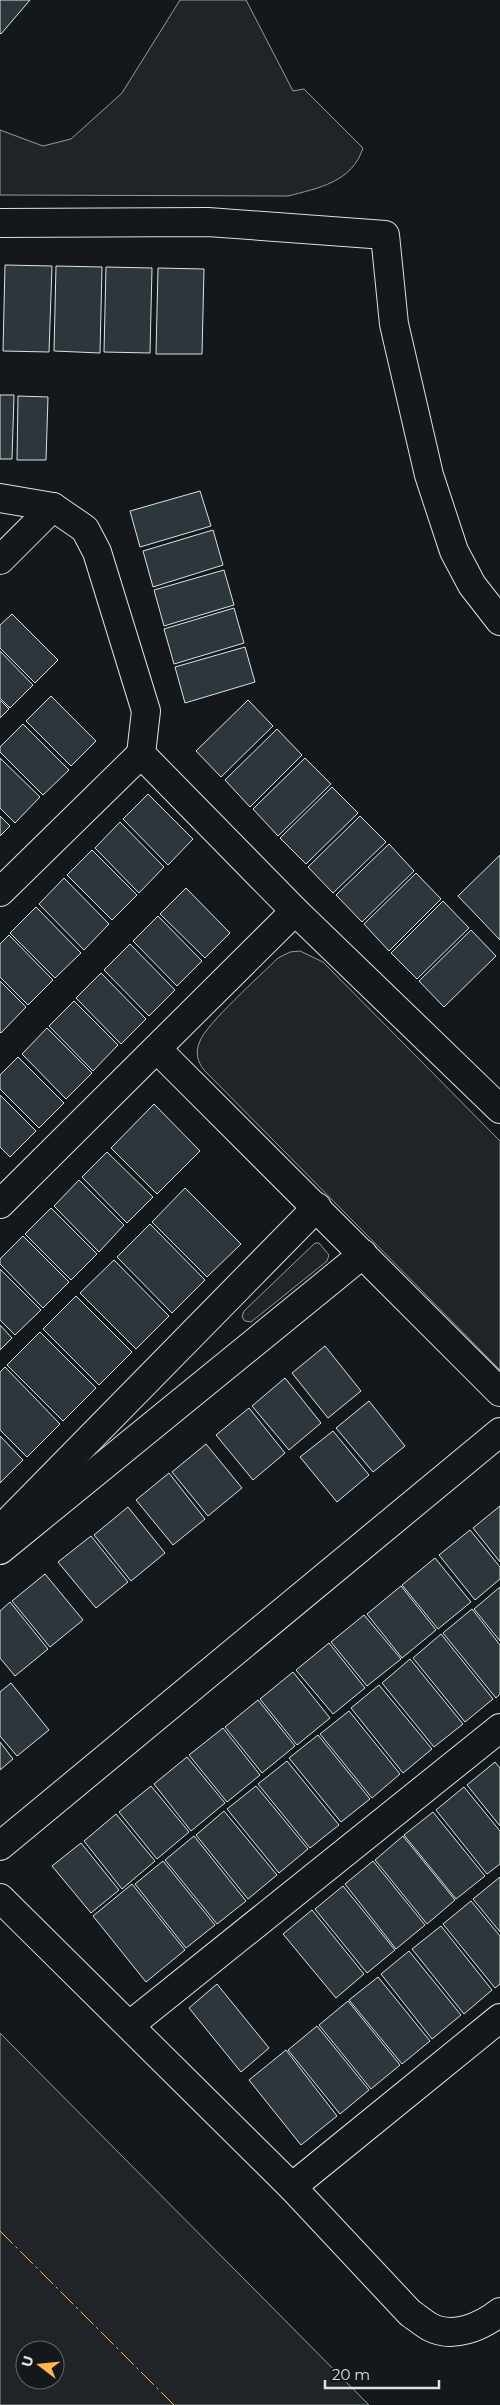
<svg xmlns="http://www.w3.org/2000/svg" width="500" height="2405" viewBox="0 0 500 2405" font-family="Montserrat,sans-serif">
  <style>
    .green { fill: #202428; stroke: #939e99; fill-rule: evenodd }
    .building { fill: #2c363c; stroke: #d8e6dc }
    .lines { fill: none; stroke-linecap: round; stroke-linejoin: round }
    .minor-casing { stroke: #d8e6dc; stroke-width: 30 }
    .minor { stroke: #14181c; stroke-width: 28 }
    .power { stroke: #ffb74d; stroke-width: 1; stroke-dasharray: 18 4 2.5 4; stroke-linecap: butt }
  </style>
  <rect width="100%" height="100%" fill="#14181c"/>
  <!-- green -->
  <g class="green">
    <path d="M180,0H246L293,91L304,89L363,148C352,182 319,188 288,196L0,195V130L43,146L71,139L122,93Z"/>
    <path d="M300,951L323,962L500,1141V1370L204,1070C197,1061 195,1052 200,1041C206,1024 262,974 278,958L290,952Z"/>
    <path d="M315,1243H319L329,1255L327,1261L251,1322L245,1321L242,1317L244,1311Z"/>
    <path d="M0,2033L369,2405H0ZM25,2350H55V2380H25Z"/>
  </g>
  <!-- building -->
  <g class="building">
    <path d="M0,0H30L1,34L0,33Z"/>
    <path d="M5,265L52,266L49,352L3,351Z"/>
    <path d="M56,266L102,267L100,353L54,351Z"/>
    <path d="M106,267L152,268L150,353L104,352Z"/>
    <path d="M158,268L204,269L202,354H156Z"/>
    <path d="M0,395H14L12,459H0Z"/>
    <path d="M18,396L48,397L46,460H17Z"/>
    <path d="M200,491L211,526L140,547L130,511Z"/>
    <path d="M213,530L223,565L153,587L143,551Z"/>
    <path d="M224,570L234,605L164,626L154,590Z"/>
    <path d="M234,608L244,643L174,664L164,629Z"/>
    <path d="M12,614L58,660L35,683L0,648V625Z"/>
    <path d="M245,647L255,682L185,703L175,667Z"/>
    <path d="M0,651L33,685L10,708L0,698Z"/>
    <path d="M51,696L96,741L71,766L26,721Z"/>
    <path d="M0,700L9,709L0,718Z"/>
    <path d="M248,700L273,726L221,777L196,751Z"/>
    <path d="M23,724L69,770L43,795L0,752V747Z"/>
    <path d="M277,729L302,755L250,807L225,780Z"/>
    <path d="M0,758L40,797L15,823L0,808Z"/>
    <path d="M305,758L331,784L278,836L253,809Z"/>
    <path d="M332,787L358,813L306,864L280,838Z"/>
    <path d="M148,794L193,839L168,865L123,819Z"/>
    <path d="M0,816L10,826L0,836Z"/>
    <path d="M360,816L386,842L333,893L308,867Z"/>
    <path d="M120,822L164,867L139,893L95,848Z"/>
    <path d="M389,844L414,871L362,922L336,895Z"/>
    <path d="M92,850L137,895L112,920L67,875Z"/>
    <path d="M500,855V940L458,896Z"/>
    <path d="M416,873L441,899L389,951L364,924Z"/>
    <path d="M64,878L109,924L84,950L39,904Z"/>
    <path d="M186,888L230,933L205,958L160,914Z"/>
    <path d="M443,901L469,928L417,979L391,953Z"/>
    <path d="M36,907L81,953L55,978L10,933Z"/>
    <path d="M158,916L202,961L177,986L133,941Z"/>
    <path d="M471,930L496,956L444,1007L419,981Z"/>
    <path d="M9,935L53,980L28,1005L0,977V944Z"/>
    <path d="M130,944L175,990L149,1016L104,970Z"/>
    <path d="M101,973L146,1019L121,1044L76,998Z"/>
    <path d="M0,981L26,1007L1,1033L0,1032Z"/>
    <path d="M74,1001L118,1045L93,1071L49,1026Z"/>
    <path d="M47,1028L92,1073L66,1099L22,1054Z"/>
    <path d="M18,1057L64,1103L39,1128L0,1089V1075Z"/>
    <path d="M0,1095L36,1131L10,1157L0,1147Z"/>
    <path d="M154,1104L200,1151L157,1194L111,1148Z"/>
    <path d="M107,1152L153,1197L127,1223L82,1177Z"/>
    <path d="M79,1180L124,1225L99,1252L54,1206Z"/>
    <path d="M185,1188L241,1244L207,1277L152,1222Z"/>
    <path d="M51,1208L97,1254L71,1280L25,1234Z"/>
    <path d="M150,1224L205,1280L172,1313L117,1257Z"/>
    <path d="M23,1236L69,1282L43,1308L0,1264V1259Z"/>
    <path d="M114,1260L169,1316L136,1349L80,1293Z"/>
    <path d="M0,1269L41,1310L15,1335L0,1320Z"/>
    <path d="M76,1296L132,1352L99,1385L43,1329Z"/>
    <path d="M0,1325L12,1338L0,1350Z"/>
    <path d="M40,1332L96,1388L63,1421L7,1365Z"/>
    <path d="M325,1346L361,1391L328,1418L292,1373Z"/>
    <path d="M5,1367L60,1424L27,1457L0,1430V1372Z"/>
    <path d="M285,1378L321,1423L289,1450L252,1406Z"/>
    <path d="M369,1401L405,1446L373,1472L336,1428Z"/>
    <path d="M249,1408L285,1453L253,1480L216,1435Z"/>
    <path d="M333,1431L369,1475L337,1502L300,1457Z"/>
    <path d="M0,1436L23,1460L0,1483Z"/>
    <path d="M206,1444L242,1488L208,1516L172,1472Z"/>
    <path d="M169,1473L205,1519L173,1545L136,1500Z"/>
    <path d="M500,1506V1562L473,1528Z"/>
    <path d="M128,1507L165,1553L131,1581L94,1535Z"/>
    <path d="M470,1530L500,1567V1579L475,1600L439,1555Z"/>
    <path d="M91,1536L128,1582L96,1608L58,1562Z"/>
    <path d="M435,1558L471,1602L438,1629L402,1585Z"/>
    <path d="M45,1574L83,1620L50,1647L12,1601Z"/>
    <path d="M401,1586L436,1630L402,1658L367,1614Z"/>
    <path d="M500,1587V1641L474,1609Z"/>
    <path d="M10,1602L48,1649L15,1676L0,1658V1611Z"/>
    <path d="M472,1609L500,1645V1694L496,1698L443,1633Z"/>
    <path d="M364,1615L401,1659L367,1686L331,1642Z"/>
    <path d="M441,1634L493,1699L465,1722L413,1658Z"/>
    <path d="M329,1643L365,1688L333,1714L296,1670Z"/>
    <path d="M410,1659L463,1724L434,1747L382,1683Z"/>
    <path d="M293,1672L330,1718L297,1745L260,1699Z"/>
    <path d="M11,1683L49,1730L17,1756L0,1736V1692Z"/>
    <path d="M379,1685L432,1749L403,1773L351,1708Z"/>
    <path d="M258,1700L295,1746L262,1773L225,1727Z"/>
    <path d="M349,1711L400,1774L372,1798L320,1734Z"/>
    <path d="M223,1728L260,1775L227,1802L189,1755Z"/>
    <path d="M318,1735L370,1799L341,1822L289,1758Z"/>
    <path d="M0,1742L13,1759L0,1770Z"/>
    <path d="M187,1757L225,1803L191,1831L154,1784Z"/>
    <path d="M287,1761L339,1825L310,1848L258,1784Z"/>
    <path d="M495,1762L500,1768V1826L467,1785Z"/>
    <path d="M151,1786L189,1832L157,1859L119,1812Z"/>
    <path d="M256,1786L308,1849L279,1873L227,1809Z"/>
    <path d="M464,1787L500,1831V1864L487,1874L436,1810Z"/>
    <path d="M224,1811L277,1875L248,1899L196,1835Z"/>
    <path d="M433,1812L485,1876L456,1899L404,1835Z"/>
    <path d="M116,1814L155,1861L122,1889L84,1841Z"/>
    <path d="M194,1836L246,1901L217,1924L165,1860Z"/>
    <path d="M403,1836L455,1900L427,1924L375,1860Z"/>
    <path d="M81,1843L119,1890L91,1913L52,1866Z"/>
    <path d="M163,1861L215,1925L186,1948L135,1884Z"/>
    <path d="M373,1861L425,1925L396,1949L345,1884Z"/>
    <path d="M500,1877V1932L473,1899Z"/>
    <path d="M132,1884L185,1950L146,1982L93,1916Z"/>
    <path d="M343,1886L395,1950L367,1973L315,1909Z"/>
    <path d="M471,1901L500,1936V1984L495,1988L443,1924Z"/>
    <path d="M312,1910L364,1974L336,1998L283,1934Z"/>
    <path d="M441,1926L492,1990L464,2014L412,1949Z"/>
    <path d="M409,1951L461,2015L432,2039L381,1974Z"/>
    <path d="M378,1977L430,2041L402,2064L349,2000Z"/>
    <path d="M217,1984L269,2048L241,2072L189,2008Z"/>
    <path d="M348,2001L400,2065L371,2089L319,2025Z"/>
    <path d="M317,2026L369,2090L340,2114L288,2050Z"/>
    <path d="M286,2050L337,2116L301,2145L249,2080Z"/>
  </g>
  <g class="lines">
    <defs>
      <g id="minor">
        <path d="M0,223L208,222L385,235L394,324L429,475L454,551L472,585L500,621"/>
        <path d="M0,498L53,507L85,529L97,552L146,711L141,754L295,911L500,1109"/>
        <path d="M0,560L53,507"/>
        <path d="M0,892L141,754"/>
        <path d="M158,1050L500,1392"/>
        <path d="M0,1204L295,911"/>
        <path d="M0,1530L317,1207"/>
        <path d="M0,1550L363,1254"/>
        <path d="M0,1846L500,1432"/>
        <path d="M0,1898L292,2187L410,2313C416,2317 423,2323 430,2327C453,2339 481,2327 500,2312"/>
        <path d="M130,2025L500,1728"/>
        <path d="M292,2187L500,2018"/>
      </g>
    </defs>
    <!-- minor casing -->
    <use href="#minor" class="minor-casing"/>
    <!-- minor -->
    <use href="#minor" class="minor"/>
    <!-- power -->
    <path class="power" d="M0,2231L174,2405"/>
  </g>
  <!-- north arrow -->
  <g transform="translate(40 2365) rotate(286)"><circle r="24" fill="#14181c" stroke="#626a69"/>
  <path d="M0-4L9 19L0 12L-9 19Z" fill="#ffb74d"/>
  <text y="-8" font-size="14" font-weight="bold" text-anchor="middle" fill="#d8e6dc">U</text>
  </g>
  <!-- scale -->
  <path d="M325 2380v8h114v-8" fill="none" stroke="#d8e6dc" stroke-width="2.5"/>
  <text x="332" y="2380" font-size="15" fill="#d8e6dc" stroke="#14181c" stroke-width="4" paint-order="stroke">20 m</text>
</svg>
